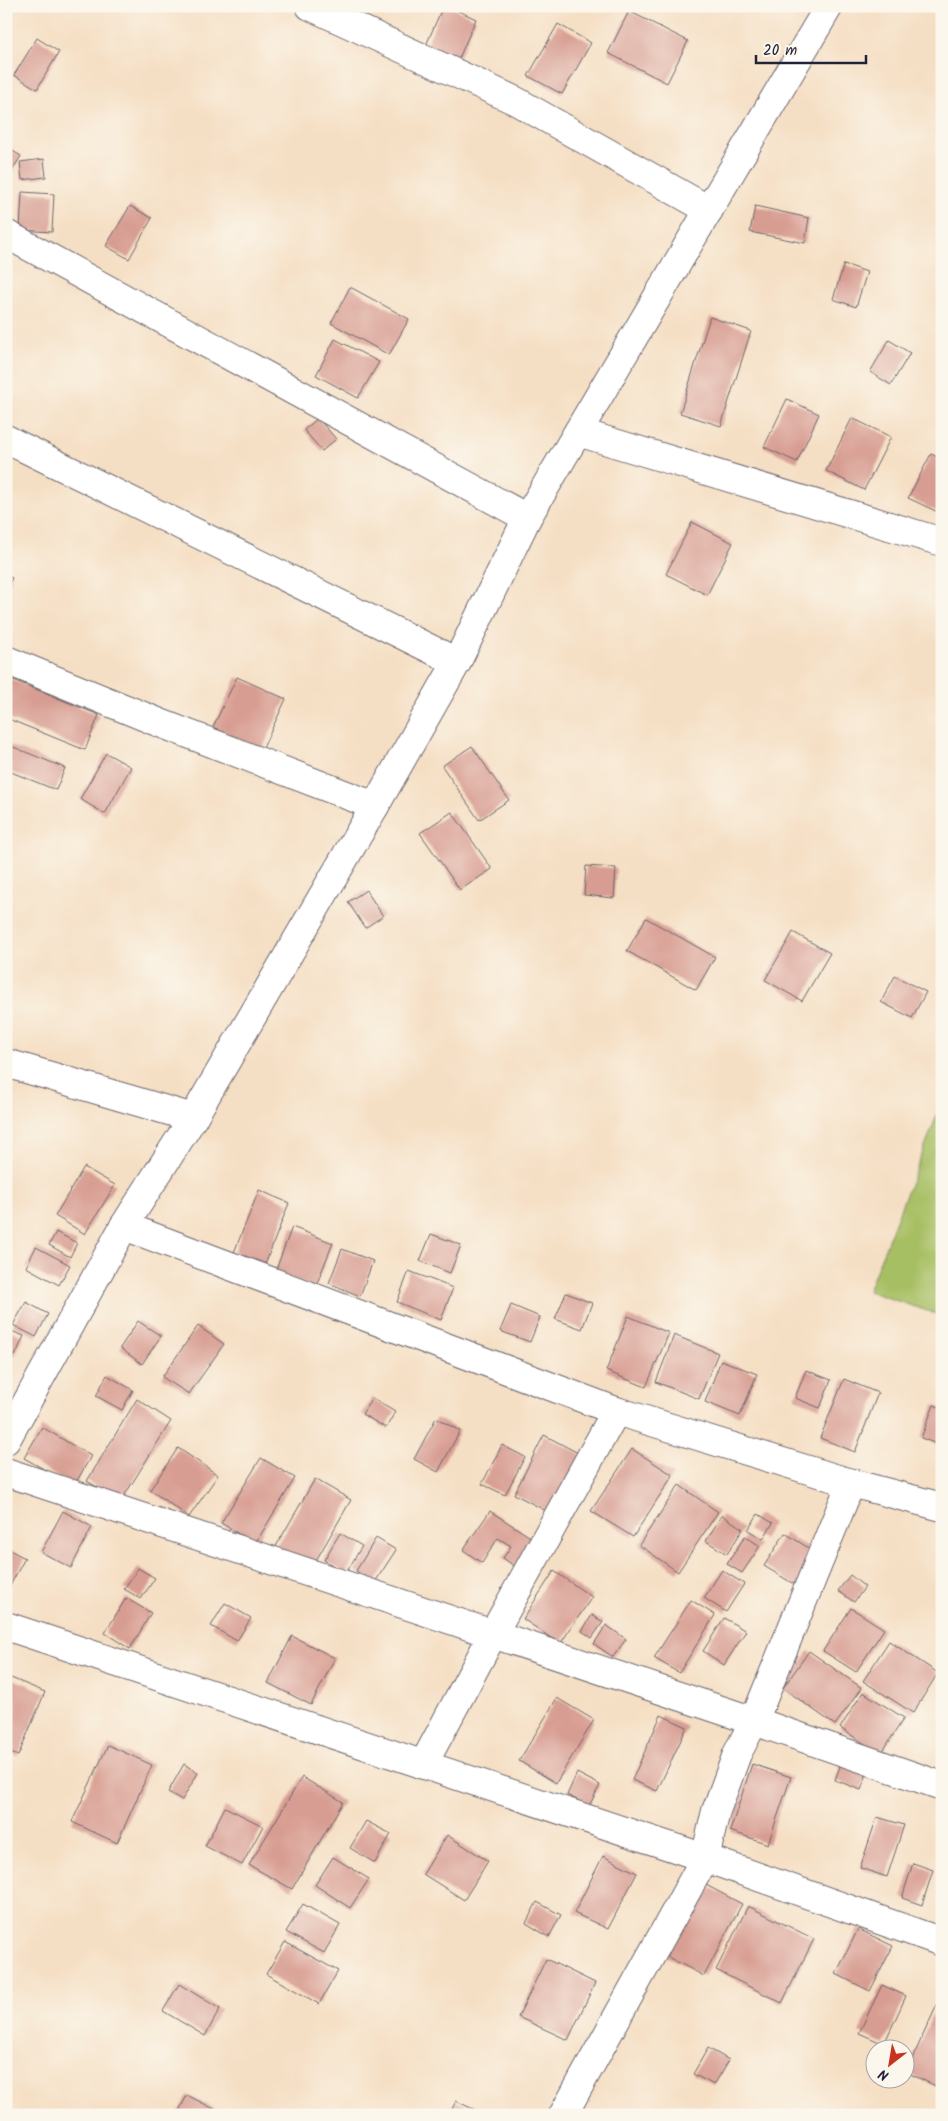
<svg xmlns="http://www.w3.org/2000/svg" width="948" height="2121" viewBox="0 0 948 2121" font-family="Kalam,sans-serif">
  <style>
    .green { fill: #a7bf64; stroke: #647050 }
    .building { fill: #d89d92 }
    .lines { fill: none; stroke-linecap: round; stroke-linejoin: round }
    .street-casing { stroke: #6c646b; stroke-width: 30 }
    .street { stroke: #fff; stroke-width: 28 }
  </style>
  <rect width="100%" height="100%" fill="#fbf7ec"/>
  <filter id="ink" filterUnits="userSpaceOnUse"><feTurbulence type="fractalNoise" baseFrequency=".02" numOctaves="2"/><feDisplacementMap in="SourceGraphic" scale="10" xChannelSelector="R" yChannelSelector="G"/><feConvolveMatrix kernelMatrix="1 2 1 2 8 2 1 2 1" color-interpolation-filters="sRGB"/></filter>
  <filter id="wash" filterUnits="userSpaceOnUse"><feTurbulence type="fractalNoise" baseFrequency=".0096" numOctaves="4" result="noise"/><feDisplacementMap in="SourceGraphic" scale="20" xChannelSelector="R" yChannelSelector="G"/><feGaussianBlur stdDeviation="1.12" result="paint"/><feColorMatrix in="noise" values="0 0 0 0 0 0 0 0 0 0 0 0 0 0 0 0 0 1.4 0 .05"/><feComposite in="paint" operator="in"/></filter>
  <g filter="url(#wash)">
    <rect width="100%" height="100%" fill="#f5dfc4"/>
    <!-- green -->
    <path class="green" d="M942,1103V1316L868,1291Z"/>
    <g id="blocks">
      <!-- building -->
      <g class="building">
        <path d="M443,6H448L476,19L457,63L424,50Z"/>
        <path d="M629,11L688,41L667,83L608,53Z"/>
        <path d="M558,24L591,43L562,94L528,76Z"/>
        <path d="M37,38L59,52L37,89L14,75Z"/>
        <path d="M6,147L21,156L8,177L6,176Z"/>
        <path d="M44,159L46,177L22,180L20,162Z"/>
        <path d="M22,192L54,194L52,232L20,230Z"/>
        <path d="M130,206L152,218L129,259L106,246Z"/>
        <path d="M755,206L809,218L805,243L750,232Z"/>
        <path d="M844,264L867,272L856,307L833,299Z"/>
        <path d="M350,287L409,319L389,355L331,323Z"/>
        <path d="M710,317L751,331L721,426L680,413Z"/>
        <path d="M335,339L379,362L358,398L316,375Z"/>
        <path d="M889,340L910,353L891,385L870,372Z"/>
        <path d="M787,399L819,414L797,462L764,447Z"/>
        <path d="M318,418L336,439L322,451L304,430Z"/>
        <path d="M852,418L891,437L864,490L826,471Z"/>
        <path d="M931,454L942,459V514L908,498Z"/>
        <path d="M692,522L733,543L707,595L666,574Z"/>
        <path d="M6,575L12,578L6,590Z"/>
        <path d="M6,677L99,715L85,750L6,718Z"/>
        <path d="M237,677L286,699L262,750L213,727Z"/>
        <path d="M6,744L65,768L56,790L6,770Z"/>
        <path d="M472,746L509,800L479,820L442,766Z"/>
        <path d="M106,753L131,767L105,814L80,799Z"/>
        <path d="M452,812L492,869L460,890L420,833Z"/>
        <path d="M586,866L616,868L614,898L584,895Z"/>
        <path d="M366,890L383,916L365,928L348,902Z"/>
        <path d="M646,918L715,957L696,990L627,951Z"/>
        <path d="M793,932L830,953L802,1001L765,980Z"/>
        <path d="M895,976L926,992L912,1018L881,1002Z"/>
        <path d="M84,1167L115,1185L85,1234L55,1216Z"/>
        <path d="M259,1190L289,1203L262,1272L231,1260Z"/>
        <path d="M292,1227L333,1243L315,1288L275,1272Z"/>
        <path d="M56,1232L77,1243L70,1257L49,1245Z"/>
        <path d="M431,1234L461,1245L450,1273L420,1261Z"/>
        <path d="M36,1247L70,1265L59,1285L26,1267Z"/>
        <path d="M342,1249L373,1261L360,1296L329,1283Z"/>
        <path d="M409,1271L453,1288L441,1320L397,1302Z"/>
        <path d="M566,1293L592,1303L582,1329L555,1319Z"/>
        <path d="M26,1302L48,1314L36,1337L13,1325Z"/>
        <path d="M511,1305L540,1317L530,1342L500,1331Z"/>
        <path d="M628,1316L669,1333L646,1387L606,1371Z"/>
        <path d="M138,1321L161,1336L142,1364L120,1348Z"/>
        <path d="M198,1326L224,1344L189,1394L162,1377Z"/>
        <path d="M6,1329L24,1336L15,1356L6,1352Z"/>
        <path d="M674,1335L718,1353L699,1399L656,1382Z"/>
        <path d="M721,1360L757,1374L740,1416L705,1402Z"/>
        <path d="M806,1370L831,1380L820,1408L795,1398Z"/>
        <path d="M107,1375L133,1390L122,1410L96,1396Z"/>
        <path d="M844,1379L878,1393L855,1452L820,1438Z"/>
        <path d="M372,1398L395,1412L386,1428L362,1414Z"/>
        <path d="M137,1399L171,1421L121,1501L87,1481Z"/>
        <path d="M934,1405L942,1408V1446L921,1438Z"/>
        <path d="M436,1418L460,1431L438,1472L414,1459Z"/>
        <path d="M42,1427L91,1456L74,1486L24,1458Z"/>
        <path d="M544,1435L582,1455L552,1514L514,1494Z"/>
        <path d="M502,1445L525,1457L505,1495L482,1484Z"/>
        <path d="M178,1448L218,1475L189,1517L150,1490Z"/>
        <path d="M632,1449L673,1475L633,1537L591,1511Z"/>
        <path d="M261,1458L295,1478L255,1544L221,1523Z"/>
        <path d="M315,1479L351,1500L311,1569L275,1548Z"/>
        <path d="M679,1485L718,1512L678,1572L639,1545Z"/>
        <path d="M63,1511L92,1527L71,1568L41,1552Z"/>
        <path d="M490,1511L535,1540L517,1568L503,1558L511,1546L498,1538L482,1563L463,1550Z"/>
        <path d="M758,1514L773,1523L763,1539L748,1530Z"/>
        <path d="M722,1515L743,1529L727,1554L706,1541Z"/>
        <path d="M340,1533L362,1546L346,1573L324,1560Z"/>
        <path d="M785,1533L818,1554L797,1586L764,1566Z"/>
        <path d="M745,1536L760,1546L742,1573L727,1564Z"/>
        <path d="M376,1538L396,1550L375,1582L356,1571Z"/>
        <path d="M6,1548L25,1558L6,1593Z"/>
        <path d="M138,1568L155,1578L141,1599L124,1589Z"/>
        <path d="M722,1570L744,1584L726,1612L704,1598Z"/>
        <path d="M554,1571L592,1597L560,1644L523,1619Z"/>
        <path d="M850,1575L865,1587L854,1602L838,1591Z"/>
        <path d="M126,1598L151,1613L130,1649L105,1633Z"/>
        <path d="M691,1600L715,1615L679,1673L654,1658Z"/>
        <path d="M225,1603L251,1618L237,1641L211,1626Z"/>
        <path d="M851,1608L884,1629L856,1672L823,1651Z"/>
        <path d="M592,1615L603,1622L592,1638L582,1631Z"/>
        <path d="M724,1618L746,1631L724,1665L703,1651Z"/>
        <path d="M606,1625L626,1639L613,1657L594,1644Z"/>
        <path d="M292,1636L335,1658L311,1705L268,1683Z"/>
        <path d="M889,1641L938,1673L913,1713L863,1681Z"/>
        <path d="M809,1651L862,1688L835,1725L783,1688Z"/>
        <path d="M11,1678L45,1692L18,1756L6,1751V1688Z"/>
        <path d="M863,1692L904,1718L881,1754L840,1728Z"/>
        <path d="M557,1698L594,1720L556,1783L519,1761Z"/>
        <path d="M661,1715L687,1727L657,1791L632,1780Z"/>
        <path d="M108,1745L152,1765L117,1843L72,1822Z"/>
        <path d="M843,1758L869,1768L861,1790L835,1780Z"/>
        <path d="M184,1764L198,1773L182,1800L168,1792Z"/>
        <path d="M752,1764L791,1777L768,1844L730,1831Z"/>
        <path d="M577,1773L600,1785L589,1806L567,1795Z"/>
        <path d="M302,1777L343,1802L292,1889L249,1865Z"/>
        <path d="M225,1807L263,1826L242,1865L205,1846Z"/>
        <path d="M877,1817L904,1825L887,1877L860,1868Z"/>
        <path d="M366,1821L391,1834L375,1863L350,1848Z"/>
        <path d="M447,1835L488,1861L464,1900L423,1874Z"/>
        <path d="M603,1856L637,1873L608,1929L574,1913Z"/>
        <path d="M333,1857L369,1879L350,1908L315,1885Z"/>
        <path d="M913,1863L933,1870L922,1905L902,1898Z"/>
        <path d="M704,1884L742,1904L704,1976L666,1956Z"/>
        <path d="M537,1902L561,1915L549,1937L526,1923Z"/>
        <path d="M303,1904L340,1925L324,1953L286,1932Z"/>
        <path d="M748,1906L814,1939L782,2003L716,1970Z"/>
        <path d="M858,1929L893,1946L870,1991L836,1974Z"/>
        <path d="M285,1942L338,1971L319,2004L266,1974Z"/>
        <path d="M546,1959L595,1983L568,2040L518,2017Z"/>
        <path d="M179,1984L220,2009L205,2036L163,2011Z"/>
        <path d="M882,1985L906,1996L884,2044L859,2033Z"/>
        <path d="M937,2005L942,2007V2089L906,2072Z"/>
        <path d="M708,2048L729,2060L714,2085L693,2074Z"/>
        <path d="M187,2095L218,2111L216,2115H177Z"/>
        <path d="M456,2101L486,2115H449Z"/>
      </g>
    </g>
  </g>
  <g filter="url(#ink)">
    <use href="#blocks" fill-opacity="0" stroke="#6c646b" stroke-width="1"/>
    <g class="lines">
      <defs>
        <g id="street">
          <path d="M310,6L516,101L709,210"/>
          <path d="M6,234L527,518"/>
          <path d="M578,432L942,542"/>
          <path d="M6,439L457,662"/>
          <path d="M6,660L160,723L375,806"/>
          <path d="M6,1063L193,1118"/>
          <path d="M124,1226L616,1411L851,1483L942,1507"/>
          <path d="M6,1440L124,1226L193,1118L375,806L457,662L527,518L829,6"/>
          <path d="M6,1472L754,1721L851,1483"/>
          <path d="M6,1626L705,1858L942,1942"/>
          <path d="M423,1765L493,1634L616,1411"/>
          <path d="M563,2115L705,1858L716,1811L737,1754L754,1721L942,1786"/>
        </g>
      </defs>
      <!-- street casing -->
      <use href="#street" class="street-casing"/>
      <!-- street -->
      <use href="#street" class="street"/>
    </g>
  </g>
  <!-- margin -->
  <rect width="948" height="2121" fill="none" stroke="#fbf7ec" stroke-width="25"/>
  <!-- north arrow -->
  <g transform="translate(890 2064) rotate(211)"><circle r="24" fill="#fbf7ec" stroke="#a4a2a5"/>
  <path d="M0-4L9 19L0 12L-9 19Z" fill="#c8321e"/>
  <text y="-8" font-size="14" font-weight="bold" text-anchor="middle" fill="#22223b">N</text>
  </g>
  <!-- scale -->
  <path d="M756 55v8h110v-8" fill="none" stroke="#22223b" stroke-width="2.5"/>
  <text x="763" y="55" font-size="15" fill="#22223b" stroke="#fbf7ec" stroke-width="4" paint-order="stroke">20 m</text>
</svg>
